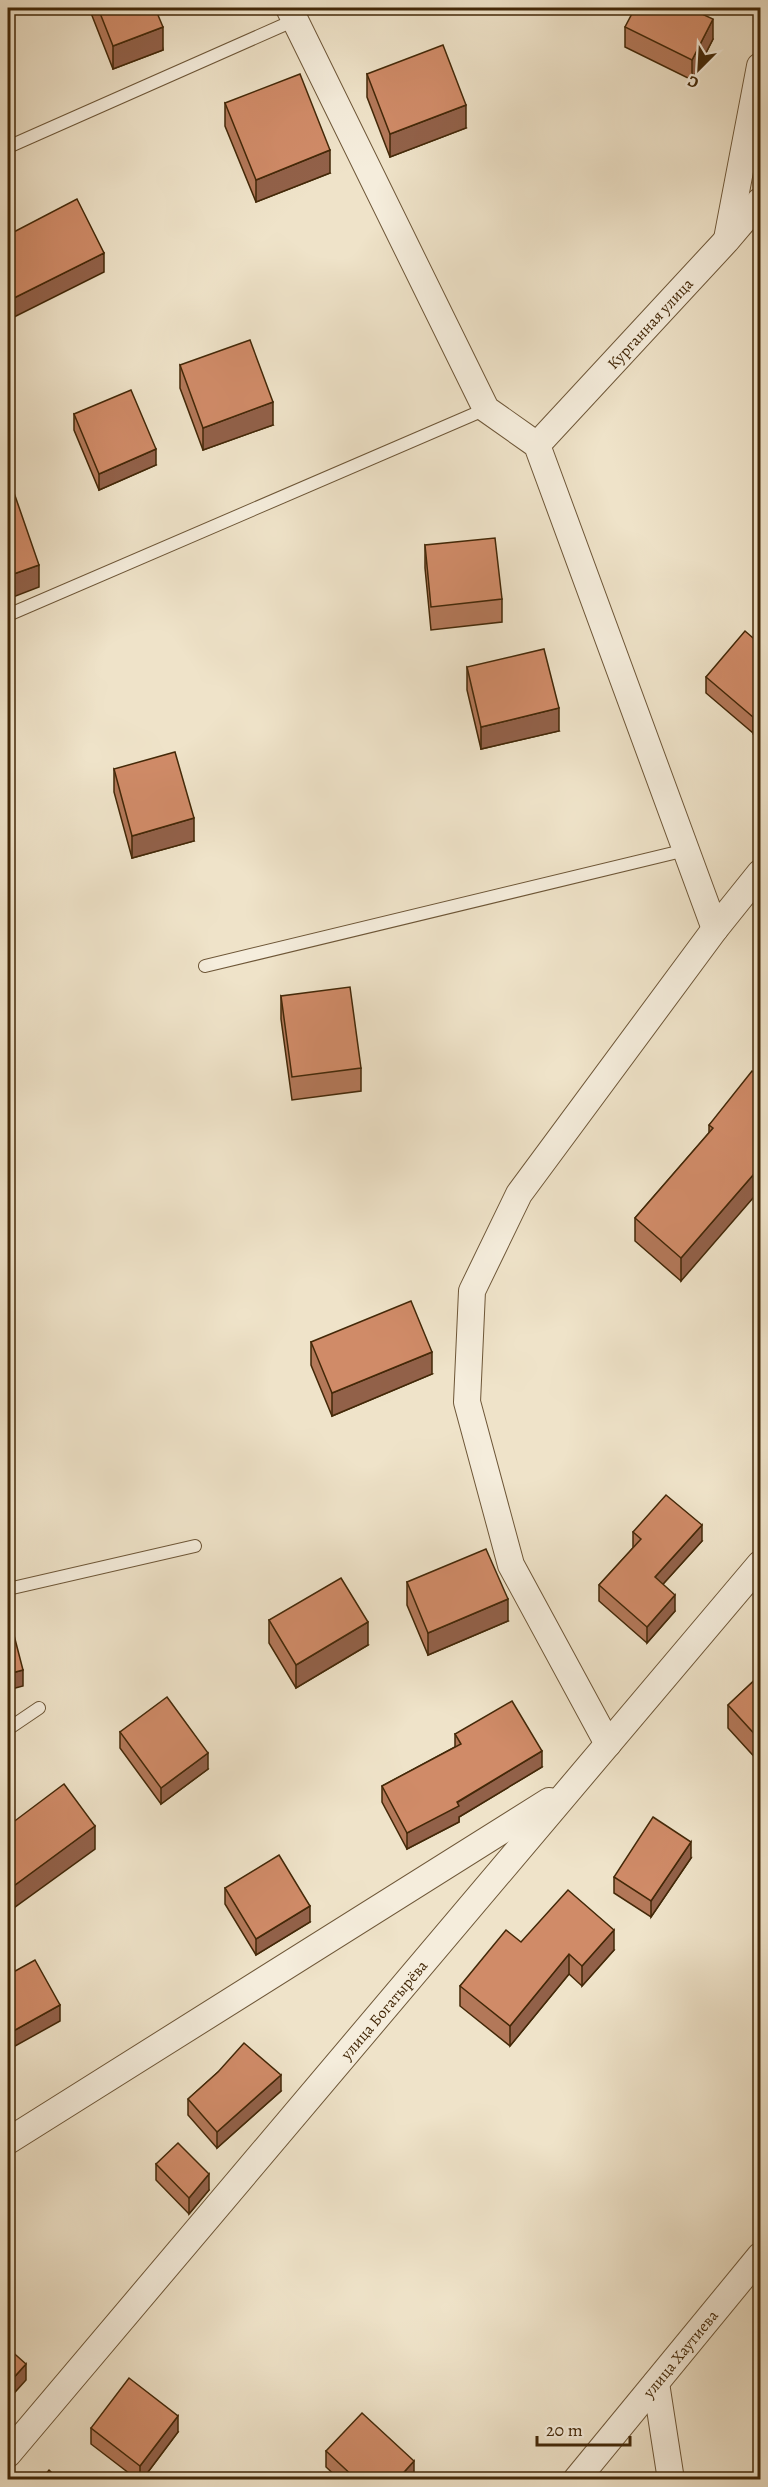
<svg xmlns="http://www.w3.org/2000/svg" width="768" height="2487" viewBox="0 0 768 2487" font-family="Alegreya,serif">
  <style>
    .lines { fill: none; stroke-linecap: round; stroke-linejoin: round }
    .lane-casing { stroke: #6e5738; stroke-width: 14 }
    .street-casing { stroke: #6e5738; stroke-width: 28 }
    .lane { stroke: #f5eddc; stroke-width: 12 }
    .street { stroke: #f5eddc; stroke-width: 26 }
    .wall { fill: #b37859; stroke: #432808; stroke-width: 1.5 }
    .shaded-wall { fill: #926149; stroke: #432808; stroke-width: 1.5 }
    .building { fill: #d08b68; stroke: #432808; stroke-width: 1.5 }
    .labels { text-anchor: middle; stroke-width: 4.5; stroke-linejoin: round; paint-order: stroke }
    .street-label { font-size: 16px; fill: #432808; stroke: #f5eddc }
  </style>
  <rect width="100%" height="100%" fill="#efe3c9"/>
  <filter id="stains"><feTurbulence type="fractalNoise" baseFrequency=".00333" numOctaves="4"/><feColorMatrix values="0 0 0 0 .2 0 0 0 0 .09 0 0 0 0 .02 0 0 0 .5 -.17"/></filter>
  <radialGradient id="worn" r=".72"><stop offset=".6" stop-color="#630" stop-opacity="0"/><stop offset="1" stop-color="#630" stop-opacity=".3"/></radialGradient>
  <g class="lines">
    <defs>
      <g id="lane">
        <path d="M8,147L295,20"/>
        <path d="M8,615L486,409"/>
        <path d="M205,966L686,850"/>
        <path d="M8,1589L195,1546"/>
        <path d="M8,1729L39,1708"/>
      </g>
      <g id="street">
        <path d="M289,8L486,409L537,445L715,929L760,873"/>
        <path d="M727,239L760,66"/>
        <path id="s1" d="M537,445L726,241L760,201"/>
        <path d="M608,1744L511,1565L467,1402L472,1291L519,1194L715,929"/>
        <path d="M8,2141L549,1801"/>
        <path d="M656,2383L671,2480"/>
        <path id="s2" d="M8,2454L760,1564"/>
        <path id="s3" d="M576,2480L760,2256"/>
      </g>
    </defs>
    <!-- lane casing -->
    <use href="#lane" class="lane-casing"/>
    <!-- street casing -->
    <use href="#street" class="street-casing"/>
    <!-- lane -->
    <use href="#lane" class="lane"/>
    <!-- street -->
    <use href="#street" class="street"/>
  </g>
  <!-- wall -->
  <g class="wall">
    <path d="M89,8H155L163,50L113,69Z"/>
    <path d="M625,27L713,39L692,80L625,47Z"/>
    <path d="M367,74L466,128L390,157L367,97Z"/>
    <path d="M225,103L330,173L256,202L225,126Z"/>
    <path d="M180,365L273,425L203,450L180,388Z"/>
    <path d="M74,414L156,465L99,490L74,430Z"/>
    <path d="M425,545L502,599V622L431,630L425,568Z"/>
    <path d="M760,644V725L753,733L706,693V677Z"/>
    <path d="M467,667L559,731L481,749L467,690Z"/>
    <path d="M114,769L194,841L132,858L114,792Z"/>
    <path d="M281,996L361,1068V1091L292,1100L281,1019Z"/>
    <path d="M760,1077L681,1281L635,1241V1218L709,1133V1125Z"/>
    <path d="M311,1342L432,1374L332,1416L311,1365Z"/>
    <path d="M633,1532L702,1541L663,1584L675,1611L647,1643L599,1601V1585L633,1548Z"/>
    <path d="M407,1582L508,1621L428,1655L407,1605Z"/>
    <path d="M269,1620L368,1645L296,1688L269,1643Z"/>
    <path d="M760,1675V1763L728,1728V1705Z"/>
    <path d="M120,1732L208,1769L161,1804L120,1748Z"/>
    <path d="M455,1734L542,1767L459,1817V1822L407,1849L382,1802V1786L455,1747Z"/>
    <path d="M691,1858L651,1917L614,1893V1877Z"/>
    <path d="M225,1888L310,1922L256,1955L225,1904Z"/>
    <path d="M521,1942L614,1950L582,1986L569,1974L510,2046L460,2006V1986Z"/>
    <path d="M760,1986V2018L754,2014V1994Z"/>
    <path d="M218,2072L281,2091L217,2148L188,2115V2099Z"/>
    <path d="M156,2164L209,2190L189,2214L156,2180Z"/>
    <path d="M91,2428L178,2432L142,2480H138L91,2444Z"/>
    <path d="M326,2451L414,2477L412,2480H340L326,2467Z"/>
  </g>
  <!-- shaded-wall -->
  <g class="shaded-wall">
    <path d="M713,19V39L692,80V60Z"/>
    <path d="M163,27V50L113,69V46Z"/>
    <path d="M466,105V128L390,157V134Z"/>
    <path d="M330,150V173L256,202V180Z"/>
    <path d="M104,253V272L8,320V325V301Z"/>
    <path d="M273,402V425L203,450V428Z"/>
    <path d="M156,449V465L99,490V474Z"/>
    <path d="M39,565V587L8,599V576Z"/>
    <path d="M559,708V731L481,749V727Z"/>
    <path d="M760,709V725L753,733V717Z"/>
    <path d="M194,818V841L132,858V836Z"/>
    <path d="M760,1167V1190L681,1281V1258Z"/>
    <path d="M432,1352V1374L332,1416V1393Z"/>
    <path d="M702,1525V1541L655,1593V1577Z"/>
    <path d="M675,1595V1611L647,1643V1627Z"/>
    <path d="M508,1599V1621L428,1655V1633Z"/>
    <path d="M368,1622V1645L296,1688V1665Z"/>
    <path d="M23,1670V1686L8,1690V1674Z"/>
    <path d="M542,1751V1767L459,1817V1822L407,1849V1833Z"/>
    <path d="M208,1753V1769L161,1804V1788Z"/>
    <path d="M95,1826V1849L15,1907L8,1911V1889Z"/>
    <path d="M691,1842V1858L651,1917V1901Z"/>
    <path d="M310,1906V1922L256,1955V1939Z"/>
    <path d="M614,1930V1950L582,1986V1966Z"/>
    <path d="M569,1954V1974L510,2046V2026Z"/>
    <path d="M60,2005V2021L8,2050V2034Z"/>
    <path d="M281,2075V2091L217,2148V2132Z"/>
    <path d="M209,2174V2190L189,2214V2198Z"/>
    <path d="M26,2364V2380L8,2400V2384Z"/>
    <path d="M178,2416V2432L142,2480H140V2466Z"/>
    <path d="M414,2461V2477L412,2480H397Z"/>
  </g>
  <!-- building -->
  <g class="building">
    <path d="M98,8H155L163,27L113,46Z"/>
    <path d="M635,8H689L713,19L692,60L625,27Z"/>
    <path d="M443,45L466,105L390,134L367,74Z"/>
    <path d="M300,74L330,150L256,180L225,103Z"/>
    <path d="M77,199L104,253L8,301V235Z"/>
    <path d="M250,340L273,402L203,428L180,365Z"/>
    <path d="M131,390L156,449L99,474L74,414Z"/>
    <path d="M12,487L39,565L8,576V488Z"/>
    <path d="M495,538L502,599L431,607L425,545Z"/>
    <path d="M745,631L760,644V709L753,717L706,677Z"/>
    <path d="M544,649L559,708L481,727L467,667Z"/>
    <path d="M175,752L194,818L132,836L114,769Z"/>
    <path d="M350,987L361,1068L292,1077L281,996Z"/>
    <path d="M752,1071L760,1077V1167L681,1258L635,1218L713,1128L709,1125Z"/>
    <path d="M411,1301L432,1352L332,1393L311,1342Z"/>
    <path d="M666,1495L702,1525L655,1577L675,1595L647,1627L599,1585L641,1539L633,1532Z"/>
    <path d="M486,1549L508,1599L428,1633L407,1582Z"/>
    <path d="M341,1578L368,1622L296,1665L269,1620Z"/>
    <path d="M8,1612L23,1670L8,1674Z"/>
    <path d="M760,1675V1740L728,1705Z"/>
    <path d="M167,1697L208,1753L161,1788L120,1732Z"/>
    <path d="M512,1701L542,1751L457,1802L459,1806L407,1833L382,1786L461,1744L455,1734Z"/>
    <path d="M64,1784L95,1826L15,1885L8,1889V1826Z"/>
    <path d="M653,1817L691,1842L651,1901L614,1877Z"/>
    <path d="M279,1855L310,1906L256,1939L225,1888Z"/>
    <path d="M568,1890L614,1930L582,1966L569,1954L510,2026L460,1986L506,1930L521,1942Z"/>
    <path d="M35,1960L60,2005L8,2034V1975Z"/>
    <path d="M760,1986V1999L754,1994Z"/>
    <path d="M244,2043L281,2075L217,2132L188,2099L218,2072Z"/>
    <path d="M178,2143L209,2174L189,2198L156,2164Z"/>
    <path d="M8,2348L26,2364L8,2384Z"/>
    <path d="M129,2378L178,2416L140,2466L91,2428Z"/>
    <path d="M362,2413L414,2461L397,2480H357L326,2451Z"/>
    <path d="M49,2470L59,2480H41Z"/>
  </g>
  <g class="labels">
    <!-- street labels -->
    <g class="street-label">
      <text dy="6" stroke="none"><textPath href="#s1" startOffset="166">Курганная улица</textPath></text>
      <text dy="6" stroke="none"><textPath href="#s2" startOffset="582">улица Богатырёва</textPath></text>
      <text dy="6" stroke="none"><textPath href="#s3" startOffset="164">улица Хаутиева</textPath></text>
    </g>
  </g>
  <!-- margin -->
  <rect width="768" height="2487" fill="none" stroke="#efe3c9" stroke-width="30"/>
  <rect x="9" y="9" width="750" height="2469" fill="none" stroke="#432808" stroke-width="3"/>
  <rect x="15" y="15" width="738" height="2457" fill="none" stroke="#432808" stroke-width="1.5"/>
  <!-- north arrow -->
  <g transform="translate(699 69) rotate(204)" stroke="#f5eddc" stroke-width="4.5" paint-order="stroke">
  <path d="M0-4.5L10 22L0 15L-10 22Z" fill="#432808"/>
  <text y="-9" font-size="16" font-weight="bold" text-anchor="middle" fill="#432808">С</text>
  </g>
  <!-- scale -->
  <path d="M537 2436v9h93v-9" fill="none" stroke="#432808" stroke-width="3"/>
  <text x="546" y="2436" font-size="18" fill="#432808" stroke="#f5eddc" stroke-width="4.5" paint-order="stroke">20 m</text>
  <rect width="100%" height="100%" filter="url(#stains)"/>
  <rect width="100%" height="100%" fill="url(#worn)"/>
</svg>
